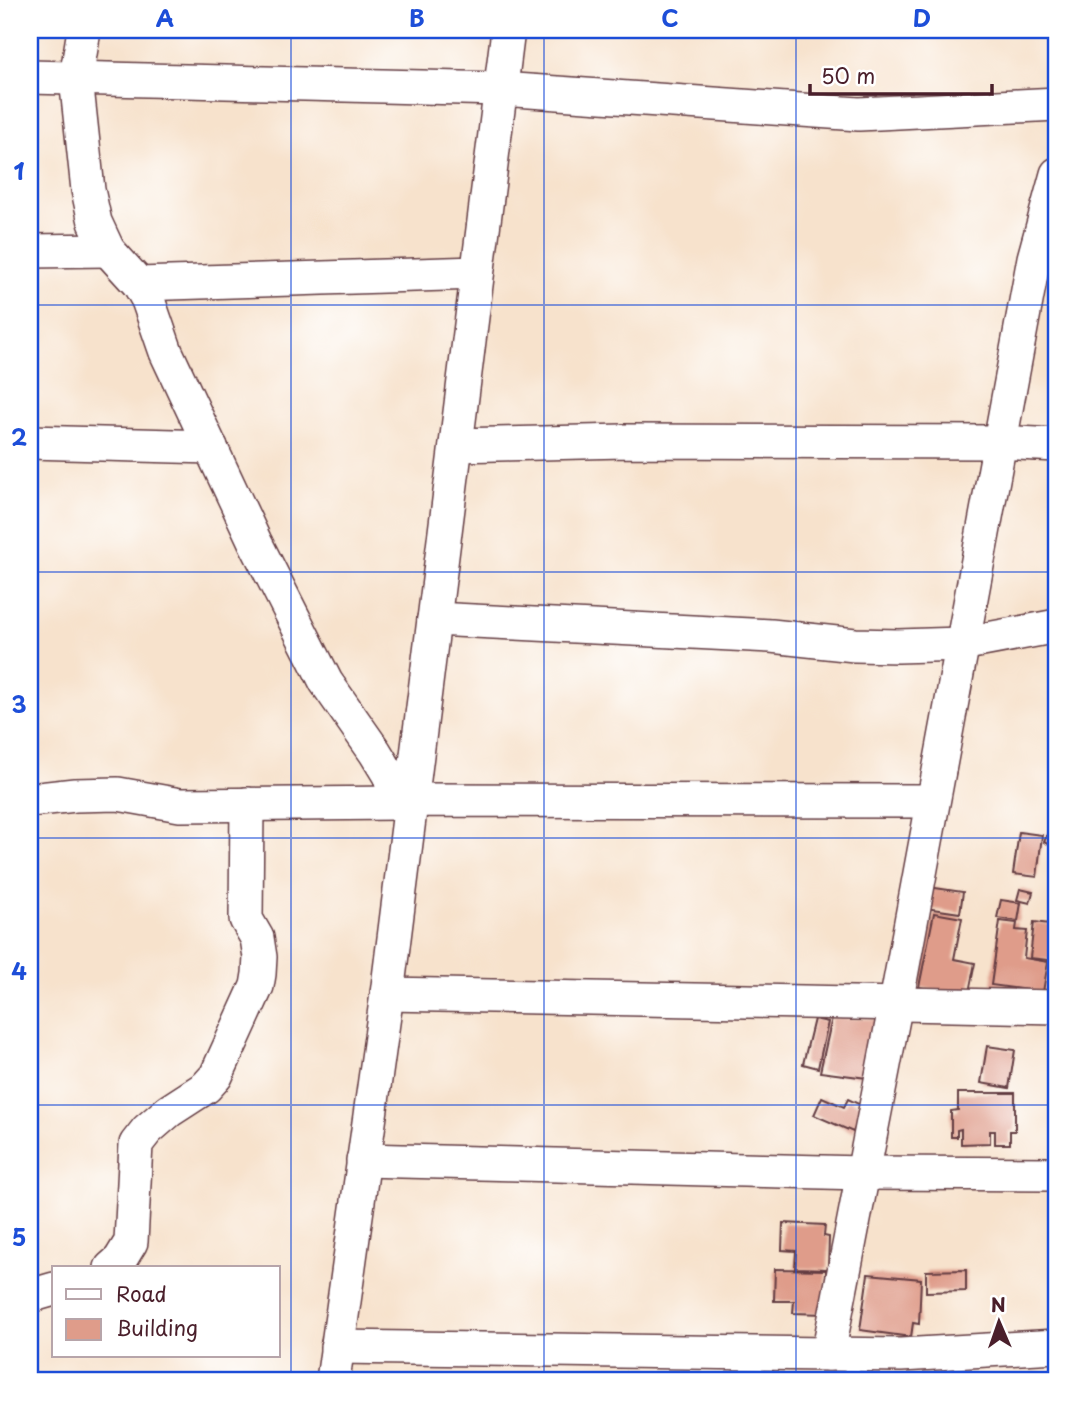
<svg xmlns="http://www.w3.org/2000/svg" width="1087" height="1410" viewBox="0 0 1087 1410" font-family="'Playpen Sans',sans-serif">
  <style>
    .building { fill: #df9c8a }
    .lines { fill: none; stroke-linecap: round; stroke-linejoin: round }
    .minor-casing { stroke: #643c43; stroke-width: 36 }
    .minor { stroke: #fff; stroke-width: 33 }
    .grid { fill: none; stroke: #1d4ed8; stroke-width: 2; stroke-opacity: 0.55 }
    .neatline { fill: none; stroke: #1d4ed8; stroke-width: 2.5 }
    .grid-label { font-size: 23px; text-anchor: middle; font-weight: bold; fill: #1d4ed8 }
  </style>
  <rect width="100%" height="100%" fill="#fff"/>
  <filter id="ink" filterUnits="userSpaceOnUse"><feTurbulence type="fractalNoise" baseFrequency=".0143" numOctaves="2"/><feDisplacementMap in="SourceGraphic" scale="14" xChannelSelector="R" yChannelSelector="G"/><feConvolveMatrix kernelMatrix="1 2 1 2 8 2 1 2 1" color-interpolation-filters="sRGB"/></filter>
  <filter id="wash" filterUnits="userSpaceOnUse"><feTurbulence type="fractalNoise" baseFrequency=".00686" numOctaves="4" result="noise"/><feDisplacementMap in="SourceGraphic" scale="28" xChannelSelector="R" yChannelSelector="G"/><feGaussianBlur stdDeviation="1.57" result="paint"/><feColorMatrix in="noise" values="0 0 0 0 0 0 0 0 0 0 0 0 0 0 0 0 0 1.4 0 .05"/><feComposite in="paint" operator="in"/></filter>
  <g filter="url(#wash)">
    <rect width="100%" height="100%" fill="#f7e2cc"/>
    <g id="blocks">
      <!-- building -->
      <g class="building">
        <path d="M1050,829L1057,832V849L1044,842Z"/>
        <path d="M1019,832L1042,835L1037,877L1013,874Z"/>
        <path d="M928,887L963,892L960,913L925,908Z"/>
        <path d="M1020,889L1033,892L1030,903L1017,900Z"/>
        <path d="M1001,900L1021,903L1018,921L997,918Z"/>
        <path d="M934,913L962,918L954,959L975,963L968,997L919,987Z"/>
        <path d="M1000,921L1017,923L1016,930L1027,931L1024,958L1048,962L1043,992L991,985Z"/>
        <path d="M1034,922L1057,925V961L1030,958Z"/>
        <path d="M832,1018L879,1019L875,1079L820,1072Z"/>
        <path d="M814,1019L828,1022L818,1068L803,1064Z"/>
        <path d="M987,1046L1015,1050L1009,1088L981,1083Z"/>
        <path d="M958,1093H1015V1131H1010V1144H995V1131H990V1143L961,1144V1129L957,1130V1137H951V1111L958,1110Z"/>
        <path d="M822,1097L844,1107L848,1099L865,1107L853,1132L814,1115Z"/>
        <path d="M783,1223L825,1225L824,1236L829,1237L828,1269L795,1268L796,1251L782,1250Z"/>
        <path d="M775,1269L826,1270L825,1314L793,1313L794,1301H774Z"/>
        <path d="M966,1270V1291L926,1292V1271Z"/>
        <path d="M868,1274L921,1279L919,1324L913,1323L911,1337L860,1330Z"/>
      </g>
    </g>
  </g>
  <g filter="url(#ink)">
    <use href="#blocks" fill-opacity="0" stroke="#643c43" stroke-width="2"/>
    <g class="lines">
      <defs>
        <g id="minor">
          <path d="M84,30L76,78L88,190L95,222L108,250L139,284L148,300L166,352L255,542L326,682L375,752L389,775L398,803"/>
          <path d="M30,77L500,89L859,114L1057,104"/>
          <path d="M30,251L108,250"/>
          <path d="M139,284L477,273"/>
          <path d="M30,442L211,447"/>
          <path d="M456,445L624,441L999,442L1057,445"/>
          <path d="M434,619L771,636L855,645L898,646L961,644L1057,626"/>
          <path d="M30,800L75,795L118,794L180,805L398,803L412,800L932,801"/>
          <path d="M387,994L1057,1007"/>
          <path d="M363,1160L862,1173L1057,1174"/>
          <path d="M111,1268L120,1260L131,1242L136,1144L147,1130L169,1111L206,1087L216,1076L257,986L259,974L260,957L257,938L246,919L247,804"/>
          <path d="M30,1296L54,1289"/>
          <path d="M337,1347L901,1355L1057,1346"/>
          <path d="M828,1354L896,1003L1034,258L1057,174"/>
          <path d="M333,1380L387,994L508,30"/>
        </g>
      </defs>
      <!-- minor casing -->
      <use href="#minor" class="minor-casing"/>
      <!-- minor -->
      <use href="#minor" class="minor"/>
    </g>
  </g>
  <!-- grid -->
  <path class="grid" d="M291,30V1380M544,30V1380M796,30V1380M30,305H1057M30,572H1057M30,838H1057M30,1105H1057"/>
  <!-- margin -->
  <rect width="1087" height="1410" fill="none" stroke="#fff" stroke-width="77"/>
  <!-- legend -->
  <rect x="52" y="1266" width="228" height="91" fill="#ffffff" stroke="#b7a5aa" stroke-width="2"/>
  <rect x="66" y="1289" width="35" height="10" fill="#ffffff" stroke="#b7a5aa" stroke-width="2"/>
  <text x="116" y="1302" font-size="21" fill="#4a1f2b">Road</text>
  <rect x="66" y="1319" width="35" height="21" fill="#df9c8a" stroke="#b7a5aa" stroke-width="2"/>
  <text x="116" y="1336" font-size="21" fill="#4a1f2b">Building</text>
  <!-- north arrow -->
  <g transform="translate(999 1322) rotate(358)" stroke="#ffffff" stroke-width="5" paint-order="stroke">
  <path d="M0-5L12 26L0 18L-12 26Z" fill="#4a1f2b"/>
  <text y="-10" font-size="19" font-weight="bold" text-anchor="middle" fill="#4a1f2b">N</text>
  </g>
  <!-- scale -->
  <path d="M810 84v10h182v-10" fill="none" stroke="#4a1f2b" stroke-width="3.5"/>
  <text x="821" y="84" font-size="21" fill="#4a1f2b" stroke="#ffffff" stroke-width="5" paint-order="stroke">50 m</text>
  <rect x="38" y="38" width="1010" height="1334" class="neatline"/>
  <g class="grid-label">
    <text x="165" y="27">A</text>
    <text x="417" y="27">B</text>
    <text x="670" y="27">C</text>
    <text x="922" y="27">D</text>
    <text x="19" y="180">1</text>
    <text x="19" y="446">2</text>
    <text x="19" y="713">3</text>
    <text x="19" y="980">4</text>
    <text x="19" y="1246">5</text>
  </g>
</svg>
